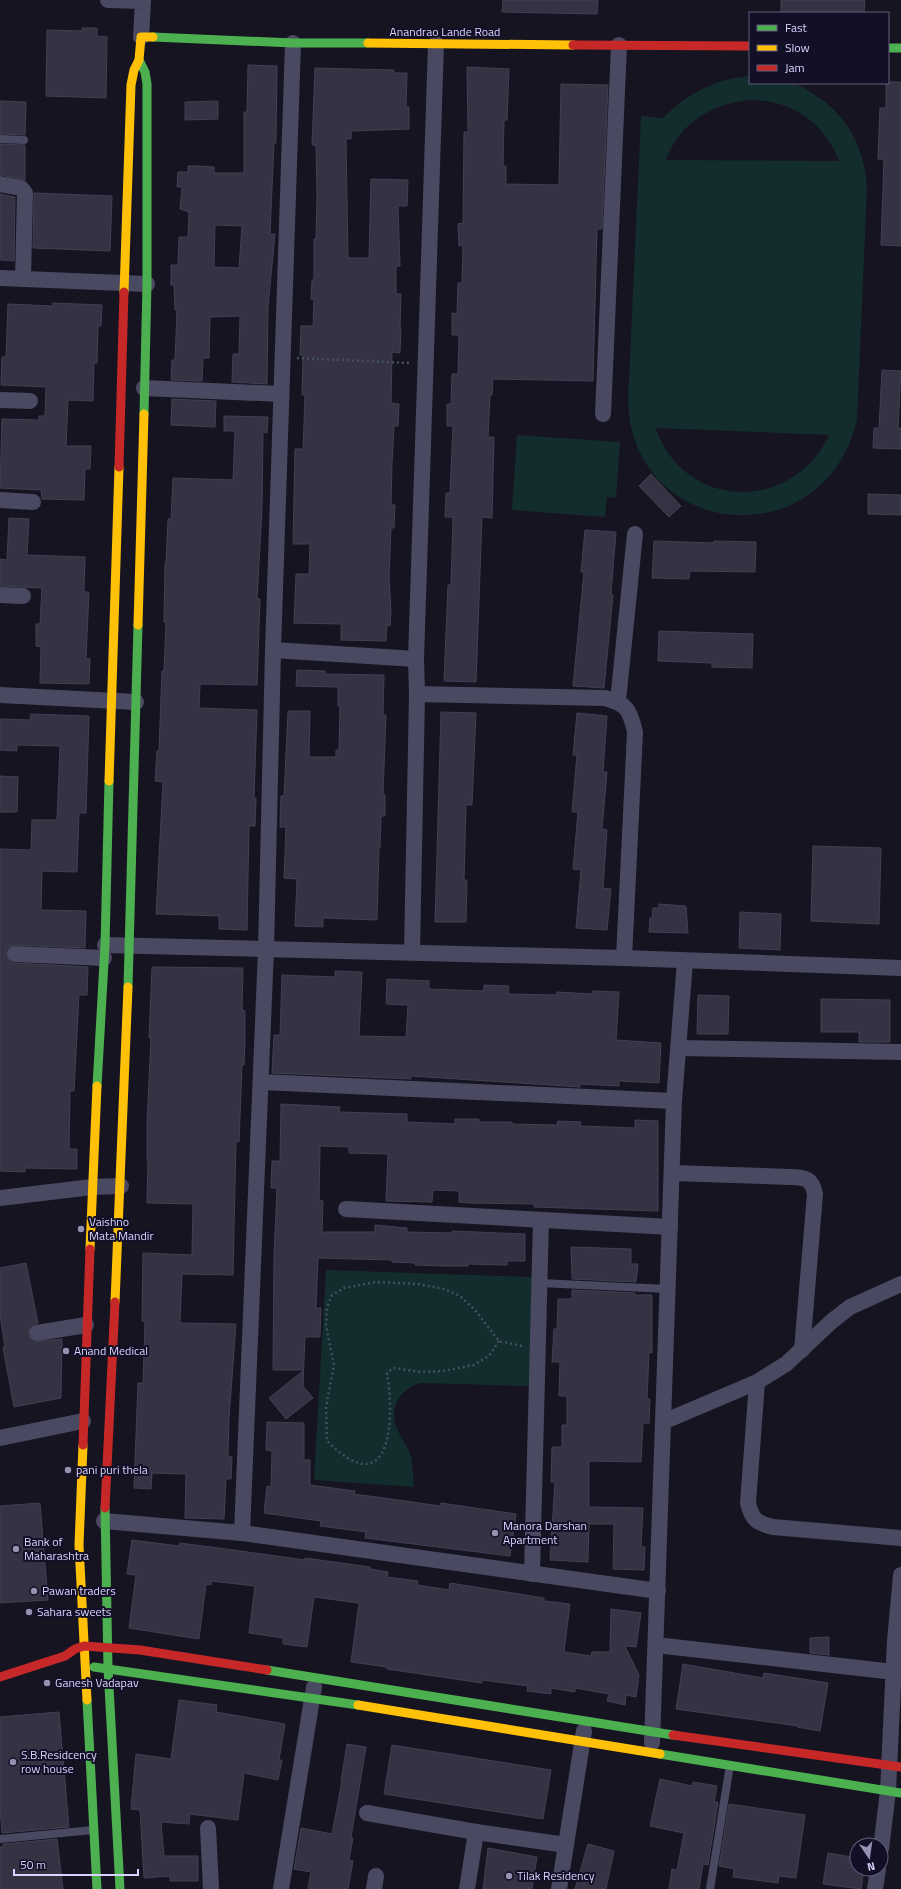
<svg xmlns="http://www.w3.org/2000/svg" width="901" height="1889" viewBox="0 0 901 1889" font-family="'Titillium Web',sans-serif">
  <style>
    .green { fill: #132c2d; fill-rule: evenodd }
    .building { fill: #343243; stroke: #433f54; fill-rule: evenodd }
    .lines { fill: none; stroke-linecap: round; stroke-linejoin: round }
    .path { stroke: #44505f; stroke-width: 2.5; stroke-dasharray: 2 3; stroke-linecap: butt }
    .lane { stroke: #4a4962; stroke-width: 8 }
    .street { stroke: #4a4962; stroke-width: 16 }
    .fast { stroke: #4caf50; stroke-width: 9 }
    .slow { stroke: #ffc107; stroke-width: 9 }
    .jam { stroke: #c62828; stroke-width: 9 }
    .poi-dot { fill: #9591b1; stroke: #130f26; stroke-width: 1.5 }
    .labels { text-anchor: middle; stroke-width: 4; stroke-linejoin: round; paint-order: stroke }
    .street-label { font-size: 12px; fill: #d9d4ff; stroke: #130f26 }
    .poi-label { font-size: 12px; fill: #d9d4ff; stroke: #130f26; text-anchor: start }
  </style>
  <rect width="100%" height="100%" fill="#161421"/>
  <!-- green -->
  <g class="green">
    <path d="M750,76V83C763,83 777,81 790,83C799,84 808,90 815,95C848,115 865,150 867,188L857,420C824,559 632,540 628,401L641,116L663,118C688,93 715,79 750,76ZM753,100C792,101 825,123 839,161L666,160C679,123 714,102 753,100ZM656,429V428L829,435C793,513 685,511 656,429Z"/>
    <path d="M517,435L620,442L616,498L607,497L605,517L512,510Z"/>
    <path d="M326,1270L532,1277L529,1386L420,1383C401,1389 389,1406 396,1426C399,1435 406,1444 410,1453C413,1464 413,1476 414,1487L314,1480Z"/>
  </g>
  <!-- building -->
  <g class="building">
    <path d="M503,0H598L597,14L502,12Z"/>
    <path d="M781,0H865L864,13H781Z"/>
    <path d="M82,28H97V36L107,37L106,98L46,96L47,30L82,31Z"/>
    <path d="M248,65L277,66L276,143H274L270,234H275L268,307L267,384L232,382L233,354H239L240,316L210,317L209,358H203L202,381L171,380L172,360H175L177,310H175L174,285H171V265H178L179,237H188L189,212L180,209L182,187H177L178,172H188V166H199L214,167V173H244V112H247ZM215,225L242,226L239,268L214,267Z"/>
    <path d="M467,67L509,69L507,120H504L503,166H506V184L559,185L561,84L608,85L602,229H597L593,381L493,379L492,395H490L488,437H494L492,518L482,517L476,682L444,681L448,585H451L453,517H445L446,493H450L453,426H447V404H451L452,374H458L459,335H452V313L457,314L458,283H462L463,245L459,246L458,224L463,223L464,132H468Z"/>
    <path d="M315,68L394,70V73H407L406,107H409V129L351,131V139H346L348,258H369L371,179L408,180L407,206H398L400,266H396V294H401L400,329H401L400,353L392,352L391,403L399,404L398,426H394L392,464L391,505H395L394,528H391L389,577L391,611L390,626L387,625L386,641L341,640V624L294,623L296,574H309L310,544H293L295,449H303L305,395H302L303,355H300L301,326H313L314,299H311L312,280H314V239H316L317,195L316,145H312Z"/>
    <path d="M888,82H901V246L881,245L884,159H878L880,108H886V83Z"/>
    <path d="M0,101L26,102L25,135L0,134Z"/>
    <path d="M218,101V119L185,120V102Z"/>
    <path d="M0,144L25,145V180L0,175Z"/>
    <path d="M34,193L112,196L110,251L33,248Z"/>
    <path d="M0,194L15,197L14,261L0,260Z"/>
    <path d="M53,303L102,305L101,326H98L97,363H94L93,401L68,400L66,446H91L90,469H85L84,500L42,499L41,490L0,488L2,419L39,420V416H45L46,387L1,385L2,357H6L8,304L53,306Z"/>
    <path d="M882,370L901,371L898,428H901V449L873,448L874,428H879Z"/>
    <path d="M172,399L216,401L215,427L171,425Z"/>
    <path d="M224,416L268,417L267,433L263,432L262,509L257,599H260L257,685L200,684L199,708L257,710L254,798H256L255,826H249L247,930L219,929V916L156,914L163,782L155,781L157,751H159L162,671H164L166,622H164L165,563H166L168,519H171L173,478L233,480L235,431H224Z"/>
    <path d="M651,474L681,506L669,517L639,486Z"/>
    <path d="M868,494L901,495V515L868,514Z"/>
    <path d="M9,518L29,519L27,555L85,557L84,592H89L86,658L90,659L89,684L40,683L41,647L36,646V624H40L42,588L0,586V559L7,560Z"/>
    <path d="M585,530L616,532L611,594L613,595L604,688L573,686L584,572H581Z"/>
    <path d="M654,541L714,543V541L756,542L755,572L690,571L689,579L652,578Z"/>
    <path d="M659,631L753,634L752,668L712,667V663L658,661Z"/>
    <path d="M297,670L325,671V674L384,675L383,715H386L383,794L385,795V816H381L380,848H379L377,920L323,918V927L295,926L297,879L284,878L286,827H280L281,796H284L288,711H310L309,757H336V750H339L340,706H338V687L296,686Z"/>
    <path d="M441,712L476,713L472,805H466L464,880H467L466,922H435Z"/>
    <path d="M577,713L607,716L603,772H607L602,829L607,830L603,888L611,889L607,930L576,928L581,870L573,869L578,812H572L577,755H573Z"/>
    <path d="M31,714L89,716L86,813H79L77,872L42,871L41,910L86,911L85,948L15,945L7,949L6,954L10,962L15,963L88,967L87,995H79L74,1091H70L69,1149H77V1169L25,1168V1172L0,1171V849L31,850L32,820H57L60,746L17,745V751L0,750V719L30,720Z"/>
    <path d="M0,776L18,777L17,812H0Z"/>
    <path d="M813,846L881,848L879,924L811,921Z"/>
    <path d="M659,904L686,906L688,933L649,932L650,918H652L653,908H659Z"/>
    <path d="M740,912L781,914L780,950L739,948Z"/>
    <path d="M152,967L243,968L242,1010L245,1011V1039L244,1065H242L239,1142L236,1141L233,1275L182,1274L180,1323L236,1324L229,1418L228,1457H232L231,1479H226L224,1519L185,1518L186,1474L152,1473L151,1489L134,1488L138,1383H143L145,1322L142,1321L143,1253L192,1255L193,1204L147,1203L148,1161H147V1122L151,1038H149Z"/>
    <path d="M335,971L362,972L359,1036L406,1037L408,1005L386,1004L387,979L429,981V989L484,991V985L509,986L508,994L557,995V992L592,994V991L619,992L616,1040L661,1043L659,1083L619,1081V1086L580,1084V1087L411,1076V1079L272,1073L274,1035H280L282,975L335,977Z"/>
    <path d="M698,995L729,996L728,1034H697Z"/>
    <path d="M821,999L890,1000V1042H859V1032H821Z"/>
    <path d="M281,1104L340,1107L339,1112L407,1114V1122L455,1124V1119H479V1122H512V1124L557,1125L558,1121L581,1122L580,1126L635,1128V1120L658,1121V1211L534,1207V1204L468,1203L459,1202V1191L433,1190L432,1202L386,1201L388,1154L349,1153V1147L320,1146L319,1200L323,1201L322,1232H375V1225L407,1228V1232L452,1233V1231L525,1234V1261H507V1265L468,1264V1266H443L415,1265L416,1263L392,1262V1260L318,1258L316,1308H321L320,1337H305L303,1386L313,1398L286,1419L269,1398L304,1370H273L274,1257L277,1188H271L272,1161H280Z"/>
    <path d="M571,1247L631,1249V1264H638L636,1282L572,1279Z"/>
    <path d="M26,1263L38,1323L31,1326L28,1335L34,1342L62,1339L61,1398L14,1407L3,1348L5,1347L0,1315V1268Z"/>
    <path d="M572,1290L635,1293V1295H652V1353L649,1352L647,1399H650L649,1423H643L641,1462L589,1461V1507L643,1508L641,1547H645L644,1570L613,1569L614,1524H589L588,1562L550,1560L555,1482H551L552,1447H562V1425H567V1396H559L560,1362H552L554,1329H557L558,1299H572Z"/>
    <path d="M267,1422L304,1423V1460H310V1485L355,1491L354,1494L391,1499L440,1506L441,1503L516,1514L510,1556L365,1538L366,1532L320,1526L321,1521L264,1513L267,1486L271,1487L272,1451L266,1450Z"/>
    <path d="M40,1503L48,1600L0,1603V1506Z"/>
    <path d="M132,1540L179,1546L180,1543L226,1549L305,1560V1558L370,1567V1569L388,1572L387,1577L418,1581L417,1585L449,1590L450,1583L544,1598V1601L570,1604L564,1652L591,1656L592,1652H610L611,1609L641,1613L636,1647L625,1646L639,1675L636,1697L626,1695L625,1705L607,1701L609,1694L575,1688V1692L551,1688V1694L527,1691L528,1686L482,1680V1683L387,1669V1667L351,1662L359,1603L314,1597L307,1647L283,1644V1638L249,1633L255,1586L211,1581V1585L206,1584L199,1639L129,1628L136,1575L127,1574Z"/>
    <path d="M829,1637V1655L810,1653V1638Z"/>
    <path d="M683,1664L763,1678L764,1673L828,1683L820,1731L797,1727L798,1726L676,1709Z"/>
    <path d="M179,1700L217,1705L216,1712L285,1724L279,1760H282L278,1780L244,1773L238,1820L190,1814L189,1824L161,1822L164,1856H198V1881H170V1876L144,1878L140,1810L131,1809L136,1754L171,1759Z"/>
    <path d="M59,1712L69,1827L2,1833L0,1808V1717Z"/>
    <path d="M347,1744L366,1747L351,1837L353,1838L349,1860L353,1861L348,1889H308L311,1872L294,1869L301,1828L332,1834L342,1781H341Z"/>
    <path d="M392,1745L551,1770L543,1819L384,1794Z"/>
    <path d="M660,1779L692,1786L693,1782L717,1786L714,1802H718L708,1865L703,1864L699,1889H669L672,1869L677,1870L684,1833L650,1826Z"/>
    <path d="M729,1804L805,1815L796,1878L779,1876L778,1883L733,1877L734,1869L719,1866Z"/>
    <path d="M57,1839L63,1889H0V1847H3V1844Z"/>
    <path d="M588,1844L614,1851L606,1889H575Z"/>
    <path d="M488,1848L537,1857L532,1889H483Z"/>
    <path d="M828,1853L857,1858V1869H864L861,1889L823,1884Z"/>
  </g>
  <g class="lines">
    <!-- path -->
    <g class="path">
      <path d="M297,358L410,363"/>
      <path d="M499,1341L489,1356L474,1365L443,1371L421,1372L393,1368L387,1373C395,1420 391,1505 327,1441L326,1407L334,1365L326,1325L327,1307L332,1295L344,1288L376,1282L418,1284L444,1289L460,1296L475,1310L499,1341L522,1346"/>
    </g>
    <!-- lane -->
    <g class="lane">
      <path d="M0,139L24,140"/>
      <path d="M540,1283L668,1289"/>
      <path d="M0,1839L93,1830"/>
      <path d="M710,1889L730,1765"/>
    </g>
    <!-- street -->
    <g class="street">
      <path d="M108,0L143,1L141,37"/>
      <path d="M0,184L21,188L25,193L23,279"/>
      <path d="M0,278L147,284"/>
      <path d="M144,388L281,394"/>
      <path d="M0,400L30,401"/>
      <path d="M603,414L619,45"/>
      <path d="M0,500L33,502"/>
      <path d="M0,595L23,596"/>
      <path d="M273,650L416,659"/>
      <path d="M417,694L605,698C627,704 630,710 635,732L624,958"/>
      <path d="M0,695L136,702"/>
      <path d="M618,701L635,534"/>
      <path d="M105,945L624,958L901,968"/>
      <path d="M412,952L417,694L416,659L436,44"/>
      <path d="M15,954L104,958"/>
      <path d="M678,1048L901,1052"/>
      <path d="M262,1082L674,1101"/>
      <path d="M672,1173L791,1177C806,1178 812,1178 815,1194L802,1350"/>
      <path d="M0,1198L92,1187L121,1186"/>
      <path d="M346,1209L670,1227"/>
      <path d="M37,1333L86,1325"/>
      <path d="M757,1382L748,1503C752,1520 757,1523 773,1527L901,1538"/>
      <path d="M663,1422L757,1382L786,1364L832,1321L850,1307L901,1284"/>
      <path d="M0,1438L83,1421"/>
      <path d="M104,1521L242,1533L658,1591"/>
      <path d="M242,1533L266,949L273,650L293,43"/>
      <path d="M532,1574L541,1220"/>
      <path d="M656,1645L894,1672"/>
      <path d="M652,1743L674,1101L685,961"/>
      <path d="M367,1813L476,1832L566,1845"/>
      <path d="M208,1828L211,1889"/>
      <path d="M881,1849L888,1791L895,1641L901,1575"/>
      <path d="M281,1889L314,1687"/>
      <path d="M374,1889L376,1876"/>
      <path d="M467,1889L476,1832"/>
      <path d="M559,1889L584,1731"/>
      <path d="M875,1889L878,1869"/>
    </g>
    <!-- fast -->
    <g class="fast">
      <path d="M153,37L293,43H368"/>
      <path d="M888,48H901"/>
      <path d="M139,60L145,72L147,84V284L144,414"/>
      <path d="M128,987L138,625"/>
      <path d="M97,1086L105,945L109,781"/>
      <path d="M105,1508L108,1668L120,1889"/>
      <path d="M94,1667L358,1705"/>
      <path d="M267,1670L673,1735"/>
      <path d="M87,1700L97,1889"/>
      <path d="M660,1754L901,1793"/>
    </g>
    <!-- slow -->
    <g class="slow">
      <path d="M368,43L573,45"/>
      <path d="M124,292L131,85L134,70L139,60L141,37H153"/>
      <path d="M138,625L144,414"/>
      <path d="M109,781L119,467"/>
      <path d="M90,1249L97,1086"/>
      <path d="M115,1302L128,987"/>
      <path d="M83,1445L79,1545L87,1700"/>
      <path d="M358,1705L660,1754"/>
    </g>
    <!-- jam -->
    <g class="jam">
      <path d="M573,45L750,46"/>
      <path d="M119,467L124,292"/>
      <path d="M83,1445L90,1249"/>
      <path d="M105,1508L115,1302"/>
      <path d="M0,1677L65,1656L75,1649L84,1646L140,1650L267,1670"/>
      <path d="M673,1735L901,1767"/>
    </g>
  </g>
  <!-- markers -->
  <g class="poi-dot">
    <circle cx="81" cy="1229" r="4"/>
    <circle cx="66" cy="1351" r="4"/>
    <circle cx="68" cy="1470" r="4"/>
    <circle cx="495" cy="1533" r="4"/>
    <circle cx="16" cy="1549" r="4"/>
    <circle cx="34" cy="1591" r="4"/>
    <circle cx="29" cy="1612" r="4"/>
    <circle cx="47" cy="1683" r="4"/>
    <circle cx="13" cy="1762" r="4"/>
    <circle cx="509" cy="1876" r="4"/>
  </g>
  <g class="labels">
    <!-- street labels -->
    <g class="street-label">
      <text x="445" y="36">Anandrao Lande Road</text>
    </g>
    <!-- poi labels -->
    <g class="poi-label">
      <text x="89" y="1226">Vaishno<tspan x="89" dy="14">Mata Mandir</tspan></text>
      <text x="74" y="1355">Anand Medical</text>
      <text x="76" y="1474">pani puri thela</text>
      <text x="503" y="1530">Manora Darshan<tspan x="503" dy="14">Apartment</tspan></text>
      <text x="24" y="1546">Bank of<tspan x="24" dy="14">Maharashtra</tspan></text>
      <text x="42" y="1595">Pawan traders</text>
      <text x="37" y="1616">Sahara sweets</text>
      <text x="55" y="1687">Ganesh Vadapav</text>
      <text x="21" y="1759">S.B.Residcency<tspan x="21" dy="14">row house</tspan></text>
      <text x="517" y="1880">Tilak Residency</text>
    </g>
  </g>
  <!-- legend -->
  <rect x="749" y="12" width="140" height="72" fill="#130f26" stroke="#625e7d"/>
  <rect x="757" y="25" width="20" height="6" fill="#4caf50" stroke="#625e7d"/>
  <text x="785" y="32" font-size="12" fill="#d9d4ff">Fast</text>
  <rect x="757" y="45" width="20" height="6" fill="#ffc107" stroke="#625e7d"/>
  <text x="785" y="52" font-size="12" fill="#d9d4ff">Slow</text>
  <rect x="757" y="65" width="20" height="6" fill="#c62828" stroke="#625e7d"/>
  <text x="785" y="72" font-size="12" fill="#d9d4ff">Jam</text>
  <!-- north arrow -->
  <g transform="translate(869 1857) rotate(167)"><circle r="19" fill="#130f26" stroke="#625e7d"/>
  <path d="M0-3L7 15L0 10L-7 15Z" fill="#9591b1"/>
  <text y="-6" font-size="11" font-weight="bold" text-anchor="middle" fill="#d9d4ff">N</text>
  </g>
  <!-- scale -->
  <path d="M14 1869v6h124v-6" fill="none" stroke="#d9d4ff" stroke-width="2"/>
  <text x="20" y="1869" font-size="12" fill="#d9d4ff" stroke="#130f26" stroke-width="3" paint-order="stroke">50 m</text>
</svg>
